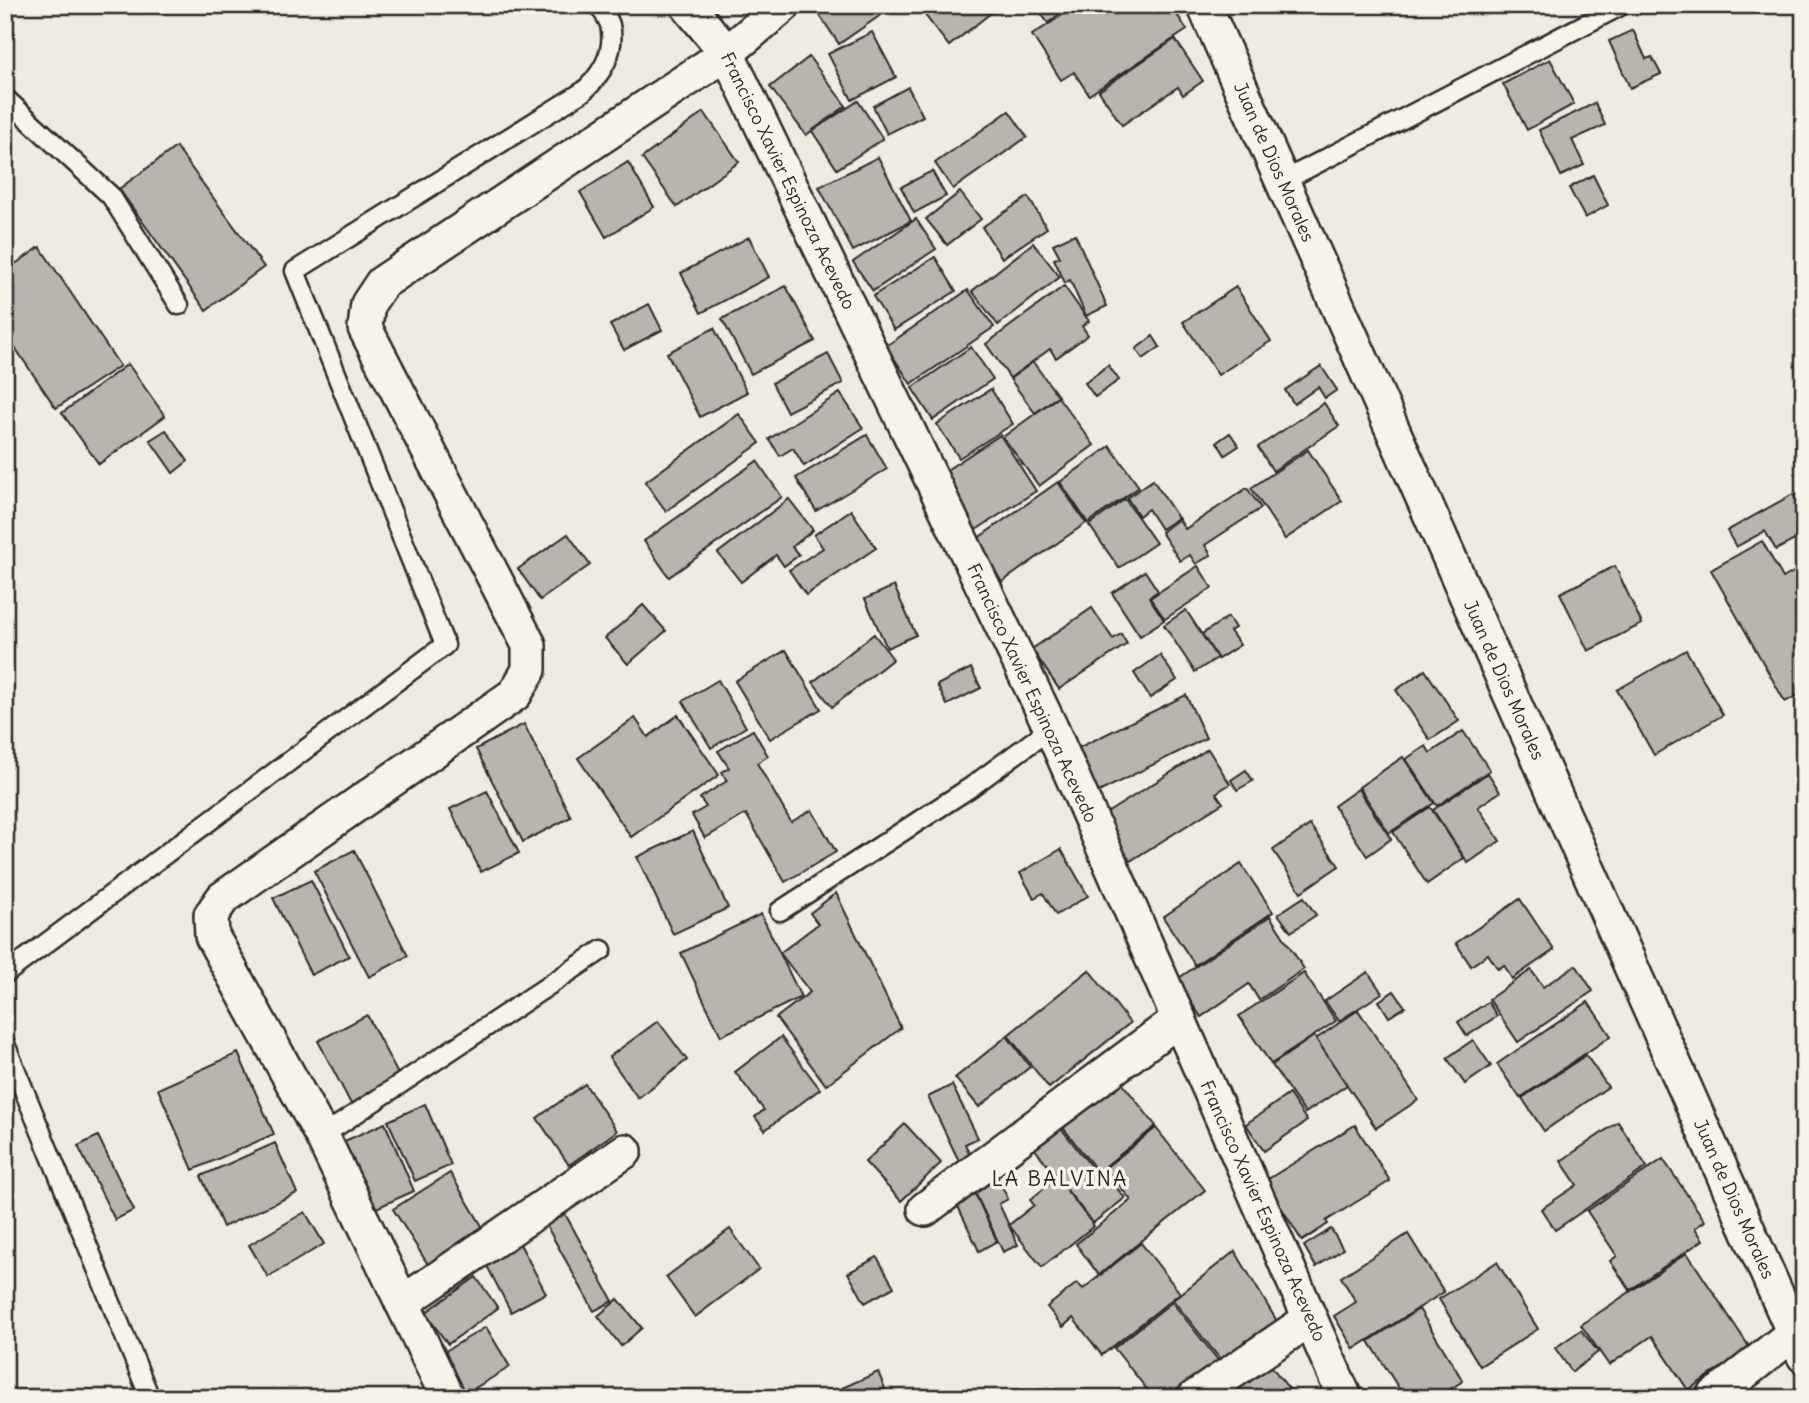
<svg xmlns="http://www.w3.org/2000/svg" width="1809" height="1403" viewBox="0 0 1809 1403" font-family="Delius,sans-serif">
  <style>
    .building { fill: #b8b5ae; stroke: #2b2b2b; stroke-width: 2 }
    .lines { fill: none; stroke-linecap: round; stroke-linejoin: round }
    .lane-casing { stroke: #2b2b2b; stroke-width: 23 }
    .street-casing { stroke: #2b2b2b; stroke-width: 38 }
    .lane { stroke: #f7f3e8; stroke-width: 18 }
    .street { stroke: #f7f3e8; stroke-width: 33 }
    .labels { text-anchor: middle; stroke-width: 7; stroke-linejoin: round; paint-order: stroke }
    .street-label { font-size: 18px; fill: #2b2b2b; stroke: #f7f3e8 }
    .quarter-label { font-size: 21px; letter-spacing: 2px; fill: #2b2b2b; stroke: #f7f3e8 }
  </style>
  <rect width="100%" height="100%" fill="#efebe0"/>
  <filter id="ink" filterUnits="userSpaceOnUse"><feTurbulence type="fractalNoise" baseFrequency=".0143" numOctaves="2"/><feDisplacementMap in="SourceGraphic" scale="14" xChannelSelector="R" yChannelSelector="G"/><feConvolveMatrix kernelMatrix="1 2 1 2 8 2 1 2 1" color-interpolation-filters="sRGB"/></filter>
  <g filter="url(#ink)">
    <!-- building -->
    <g class="building">
      <path d="M813,5H895L839,44Z"/>
      <path d="M917,5H1001L949,46Z"/>
      <path d="M1035,5H1071L1048,23Z"/>
      <path d="M1078,5H1171L1187,30L1089,95L1074,72L1061,80L1032,35Z"/>
      <path d="M1633,30L1646,59L1652,57L1661,74L1630,88L1609,41Z"/>
      <path d="M872,32L896,77L852,100L828,54Z"/>
      <path d="M1175,39L1203,81L1183,95L1178,87L1122,125L1099,91Z"/>
      <path d="M809,57L846,106L806,135L770,87Z"/>
      <path d="M1550,59L1574,104L1527,130L1503,84Z"/>
      <path d="M908,87L923,116L887,134L873,106Z"/>
      <path d="M858,101L883,139L837,169L812,131Z"/>
      <path d="M1595,103L1605,125L1572,140L1584,165L1561,176L1539,130Z"/>
      <path d="M1009,111L1027,137L953,189L935,163Z"/>
      <path d="M704,112L739,162L677,207L642,158Z"/>
      <path d="M176,147L264,267L206,310L119,189Z"/>
      <path d="M878,157L911,221L853,251L819,187Z"/>
      <path d="M628,162L654,207L606,237L580,192Z"/>
      <path d="M932,171L946,196L914,213L901,187Z"/>
      <path d="M1593,175L1608,205L1585,218L1569,188Z"/>
      <path d="M960,192L981,219L947,245L926,219Z"/>
      <path d="M1028,197L1047,228L1002,258L982,227Z"/>
      <path d="M916,219L936,249L873,291L853,262Z"/>
      <path d="M1075,234L1107,306L1086,316L1070,280L1065,283L1054,259L1060,257L1053,244Z"/>
      <path d="M749,237L769,277L701,313L681,273Z"/>
      <path d="M1033,243L1060,277L998,325L972,291Z"/>
      <path d="M40,247L120,366L56,408L5,333V271Z"/>
      <path d="M935,257L956,291L894,330L873,296Z"/>
      <path d="M786,286L815,341L751,374L722,319Z"/>
      <path d="M1064,286L1089,321L1082,326L1088,335L1056,358L1050,349L1010,378L986,344Z"/>
      <path d="M1236,287L1271,341L1218,375L1183,322Z"/>
      <path d="M968,290L994,327L911,384L886,346Z"/>
      <path d="M649,304L662,330L624,350L610,325Z"/>
      <path d="M714,328L747,392L700,417L667,353Z"/>
      <path d="M1153,336L1160,347L1143,359L1136,349Z"/>
      <path d="M971,347L993,379L933,420L912,388Z"/>
      <path d="M828,354L843,383L787,412L772,383Z"/>
      <path d="M1033,362L1058,396L1035,413L1010,379Z"/>
      <path d="M128,364L165,416L99,464L62,413Z"/>
      <path d="M1108,365L1119,380L1095,397L1085,383Z"/>
      <path d="M1321,366L1337,390L1325,398L1318,387L1294,404L1285,390Z"/>
      <path d="M991,389L1013,424L959,458L937,424Z"/>
      <path d="M840,393L863,428L804,466L793,448L780,456L769,439Z"/>
      <path d="M1058,397L1094,445L1039,486L1003,437Z"/>
      <path d="M1324,403L1339,426L1273,471L1258,447Z"/>
      <path d="M739,414L760,443L666,511L645,482Z"/>
      <path d="M166,430L188,461L173,473L150,440Z"/>
      <path d="M1230,433L1239,446L1225,455L1217,442Z"/>
      <path d="M867,435L887,469L816,511L796,478Z"/>
      <path d="M1000,435L1036,491L976,530L939,475Z"/>
      <path d="M1110,446L1139,487L1088,523L1060,482Z"/>
      <path d="M1308,450L1342,501L1285,539L1251,488Z"/>
      <path d="M757,461L782,497L669,577L644,541Z"/>
      <path d="M1153,480L1178,518L1161,529L1148,509L1139,516L1127,498Z"/>
      <path d="M1058,482L1086,523L1002,582L974,541Z"/>
      <path d="M1247,488L1261,508L1205,545L1211,555L1196,564L1190,555L1180,561L1161,532L1179,519L1185,529Z"/>
      <path d="M1793,494L1804,512V535L1776,550L1765,531L1736,547L1727,531Z"/>
      <path d="M789,499L813,530L792,547L799,555L784,566L776,555L741,582L718,553Z"/>
      <path d="M1125,499L1156,543L1119,568L1089,525Z"/>
      <path d="M851,510L876,548L806,595L789,570L823,548L814,535Z"/>
      <path d="M568,534L590,565L540,600L518,569Z"/>
      <path d="M1762,541L1783,578L1804,566V607L1795,612L1804,629V692L1785,702L1711,570Z"/>
      <path d="M1198,566L1212,588L1165,619L1150,598Z"/>
      <path d="M1615,566L1642,624L1588,651L1560,593Z"/>
      <path d="M1145,571L1158,591L1149,597L1164,620L1140,636L1112,593Z"/>
      <path d="M894,586L916,635L887,648L865,599Z"/>
      <path d="M643,605L666,631L628,664L605,638Z"/>
      <path d="M1092,608L1113,639L1121,634L1127,644L1059,689L1032,649Z"/>
      <path d="M1186,610L1217,658L1195,672L1164,625Z"/>
      <path d="M1228,617L1235,628L1230,631L1240,645L1218,659L1202,634Z"/>
      <path d="M874,634L893,659L832,707L813,682Z"/>
      <path d="M786,650L821,709L770,739L735,681Z"/>
      <path d="M1686,650L1723,715L1654,755L1617,690Z"/>
      <path d="M1160,655L1177,680L1150,698L1134,673Z"/>
      <path d="M971,668L981,688L947,705L937,685Z"/>
      <path d="M1425,670L1459,721L1430,740L1396,690Z"/>
      <path d="M718,680L746,727L711,748L683,701Z"/>
      <path d="M1186,695L1206,738L1097,793L1076,749Z"/>
      <path d="M678,715L719,775L631,837L578,758L635,718L648,737Z"/>
      <path d="M524,724L571,817L523,842L476,749Z"/>
      <path d="M753,730L768,756L757,763L791,822L812,810L836,852L785,882L746,814L705,838L692,815L706,807L700,798L727,781L722,772L729,768L718,751Z"/>
      <path d="M1463,731L1490,770L1437,806L1406,759L1426,746L1430,753Z"/>
      <path d="M1208,749L1230,784L1216,793L1223,803L1130,861L1102,816Z"/>
      <path d="M1403,757L1434,803L1389,833L1359,787Z"/>
      <path d="M1246,770L1253,781L1237,790L1231,780Z"/>
      <path d="M1488,773L1500,792L1478,807L1500,841L1468,863L1433,810Z"/>
      <path d="M1358,789L1391,839L1367,856L1334,806Z"/>
      <path d="M487,791L519,853L481,872L450,809Z"/>
      <path d="M1430,807L1464,858L1427,884L1393,832Z"/>
      <path d="M1310,825L1339,866L1301,892L1273,850Z"/>
      <path d="M693,831L728,908L673,934L637,857Z"/>
      <path d="M1061,849L1088,896L1056,915L1043,893L1034,898L1020,873Z"/>
      <path d="M354,850L408,956L369,977L314,871Z"/>
      <path d="M1241,864L1273,912L1195,965L1163,917Z"/>
      <path d="M311,880L349,956L311,975L273,898Z"/>
      <path d="M836,893L901,1028L826,1085L776,1018L810,992L780,953L818,924L810,913Z"/>
      <path d="M1304,897L1316,915L1291,932L1278,914Z"/>
      <path d="M1520,899L1554,950L1512,979L1504,965L1498,969L1488,954L1471,966L1456,943Z"/>
      <path d="M761,914L801,997L721,1036L681,953Z"/>
      <path d="M1270,916L1304,969L1259,1000L1249,984L1201,1017L1176,980Z"/>
      <path d="M1576,965L1593,991L1518,1042L1489,999L1531,970L1543,987Z"/>
      <path d="M1089,970L1130,1023L1049,1088L1008,1035Z"/>
      <path d="M1368,972L1382,993L1339,1021L1325,1001Z"/>
      <path d="M1304,973L1336,1021L1271,1064L1239,1016Z"/>
      <path d="M1394,991L1405,1007L1389,1017L1379,1001Z"/>
      <path d="M1488,1002L1497,1016L1467,1036L1458,1022Z"/>
      <path d="M1588,1002L1611,1036L1520,1098L1497,1064Z"/>
      <path d="M1358,1010L1418,1100L1376,1128L1316,1039Z"/>
      <path d="M367,1015L401,1080L352,1106L318,1041Z"/>
      <path d="M658,1021L687,1060L638,1098L609,1057Z"/>
      <path d="M1007,1036L1030,1067L979,1107L955,1078Z"/>
      <path d="M1314,1036L1347,1085L1305,1113L1272,1065Z"/>
      <path d="M781,1037L820,1089L765,1130L755,1117L764,1110L735,1072Z"/>
      <path d="M1473,1040L1491,1066L1465,1084L1447,1058Z"/>
      <path d="M238,1053L274,1134L193,1170L158,1089Z"/>
      <path d="M1586,1055L1608,1087L1544,1131L1522,1098Z"/>
      <path d="M1119,1079L1156,1126L1098,1172L1061,1125Z"/>
      <path d="M585,1084L617,1131L569,1165L537,1118Z"/>
      <path d="M952,1085L978,1138L965,1144L970,1155L959,1161L928,1097Z"/>
      <path d="M1289,1094L1307,1121L1264,1151L1246,1124Z"/>
      <path d="M425,1104L451,1165L415,1181L388,1121Z"/>
      <path d="M1618,1122L1647,1167L1555,1230L1541,1209L1577,1185L1561,1161Z"/>
      <path d="M385,1123L414,1191L370,1211L340,1143Z"/>
      <path d="M905,1124L941,1163L901,1201L865,1162Z"/>
      <path d="M1355,1125L1390,1181L1326,1221L1328,1224L1302,1241L1265,1181Z"/>
      <path d="M1060,1127L1097,1174L1102,1170L1125,1198L1093,1223L1034,1148Z"/>
      <path d="M1156,1128L1205,1190L1099,1275L1076,1244L1131,1200L1105,1168Z"/>
      <path d="M98,1136L134,1210L115,1220L78,1146Z"/>
      <path d="M275,1143L297,1193L223,1227L201,1176Z"/>
      <path d="M1663,1159L1705,1221L1695,1228L1703,1240L1630,1290L1610,1261L1617,1256L1587,1211Z"/>
      <path d="M995,1172L1008,1199L999,1204L1018,1245L1003,1252L971,1184Z"/>
      <path d="M450,1173L485,1231L429,1266L393,1209Z"/>
      <path d="M1057,1178L1094,1226L1042,1267L1009,1225L1034,1205L1030,1200Z"/>
      <path d="M973,1189L997,1241L979,1251L954,1198Z"/>
      <path d="M305,1212L324,1244L268,1277L249,1245Z"/>
      <path d="M564,1212L613,1301L594,1311L545,1223Z"/>
      <path d="M730,1229L759,1269L695,1317L666,1277Z"/>
      <path d="M1331,1229L1343,1249L1316,1267L1304,1246Z"/>
      <path d="M1408,1234L1444,1292L1354,1349L1334,1316L1356,1302L1341,1277Z"/>
      <path d="M1141,1243L1180,1293L1102,1355L1073,1318L1063,1327L1047,1307L1077,1283L1083,1289Z"/>
      <path d="M520,1244L546,1293L511,1312L485,1262Z"/>
      <path d="M1235,1251L1278,1323L1225,1365L1173,1300Z"/>
      <path d="M1687,1253L1750,1348L1688,1390L1652,1336L1609,1365L1581,1325Z"/>
      <path d="M877,1257L894,1287L865,1303L848,1273Z"/>
      <path d="M1497,1262L1538,1329L1480,1366L1439,1299Z"/>
      <path d="M476,1277L498,1308L448,1344L425,1313Z"/>
      <path d="M618,1299L642,1328L621,1346L598,1316Z"/>
      <path d="M1172,1302L1221,1364L1178,1398H1154L1114,1348Z"/>
      <path d="M1419,1309L1463,1381L1436,1398H1405L1369,1341Z"/>
      <path d="M486,1327L510,1367L465,1394L442,1353Z"/>
      <path d="M1581,1330L1598,1352L1572,1372L1555,1348Z"/>
      <path d="M1261,1353L1296,1398H1205Z"/>
      <path d="M878,1372L889,1398H846L842,1388Z"/>
    </g>
    <g class="lines">
      <defs>
        <g id="lane">
          <path d="M5,98L111,196L179,305"/>
          <path d="M1283,181L1622,5"/>
          <path d="M780,911L971,787L1051,728"/>
          <path d="M5,974L445,645L295,271L584,91C602,74 616,51 610,25C608,18 602,11 599,5"/>
          <path d="M5,1044L150,1398"/>
          <path d="M322,1136L602,950"/>
        </g>
        <g id="street">
          <path d="M687,5L727,53L1051,728L1345,1398"/>
          <path d="M1204,5L1804,1356"/>
          <path d="M925,1209L1179,1019"/>
          <path d="M402,1303L625,1151"/>
          <path d="M448,1398L322,1136L212,936L211,915L223,898L515,694L529,670V645L365,328L368,304L382,283L727,53L784,5"/>
          <path d="M1194,1398L1310,1319"/>
          <path d="M1712,1398L1794,1333"/>
        </g>
      </defs>
      <!-- lane casing -->
      <use href="#lane" class="lane-casing"/>
      <!-- street casing -->
      <use href="#street" class="street-casing"/>
      <!-- lane -->
      <use href="#lane" class="lane"/>
      <!-- street -->
      <use href="#street" class="street"/>
    </g>
  </g>
  <g class="labels">
    <!-- street labels -->
    <g class="street-label">
      <text transform="translate(1274 162) rotate(66)" y="6">Juan de Dios Morales</text>
      <text transform="translate(788 181) rotate(64)" y="6">Francisco Xavier Espinoza Acevedo</text>
      <text transform="translate(1504 680) rotate(66)" y="6">Juan de Dios Morales</text>
      <text transform="translate(1032 693) rotate(65)" y="6">Francisco Xavier Espinoza Acevedo</text>
      <text transform="translate(1734 1199) rotate(66)" y="6">Juan de Dios Morales</text>
      <text transform="translate(1263 1211) rotate(66)" y="6">Francisco Xavier Espinoza Acevedo</text>
    </g>
    <!-- quarter labels -->
    <g class="quarter-label">
      <text x="1060" y="1186">LA BALVINA</text>
    </g>
  </g>
  <!-- margin -->
  <rect width="1809" height="1403" fill="none" stroke="#f7f3e8" stroke-width="28"/>
  <rect x="14" y="14" width="1781" height="1375" fill="none" stroke="#2b2b2b" stroke-width="2.5" filter="url(#ink)"/>
</svg>
